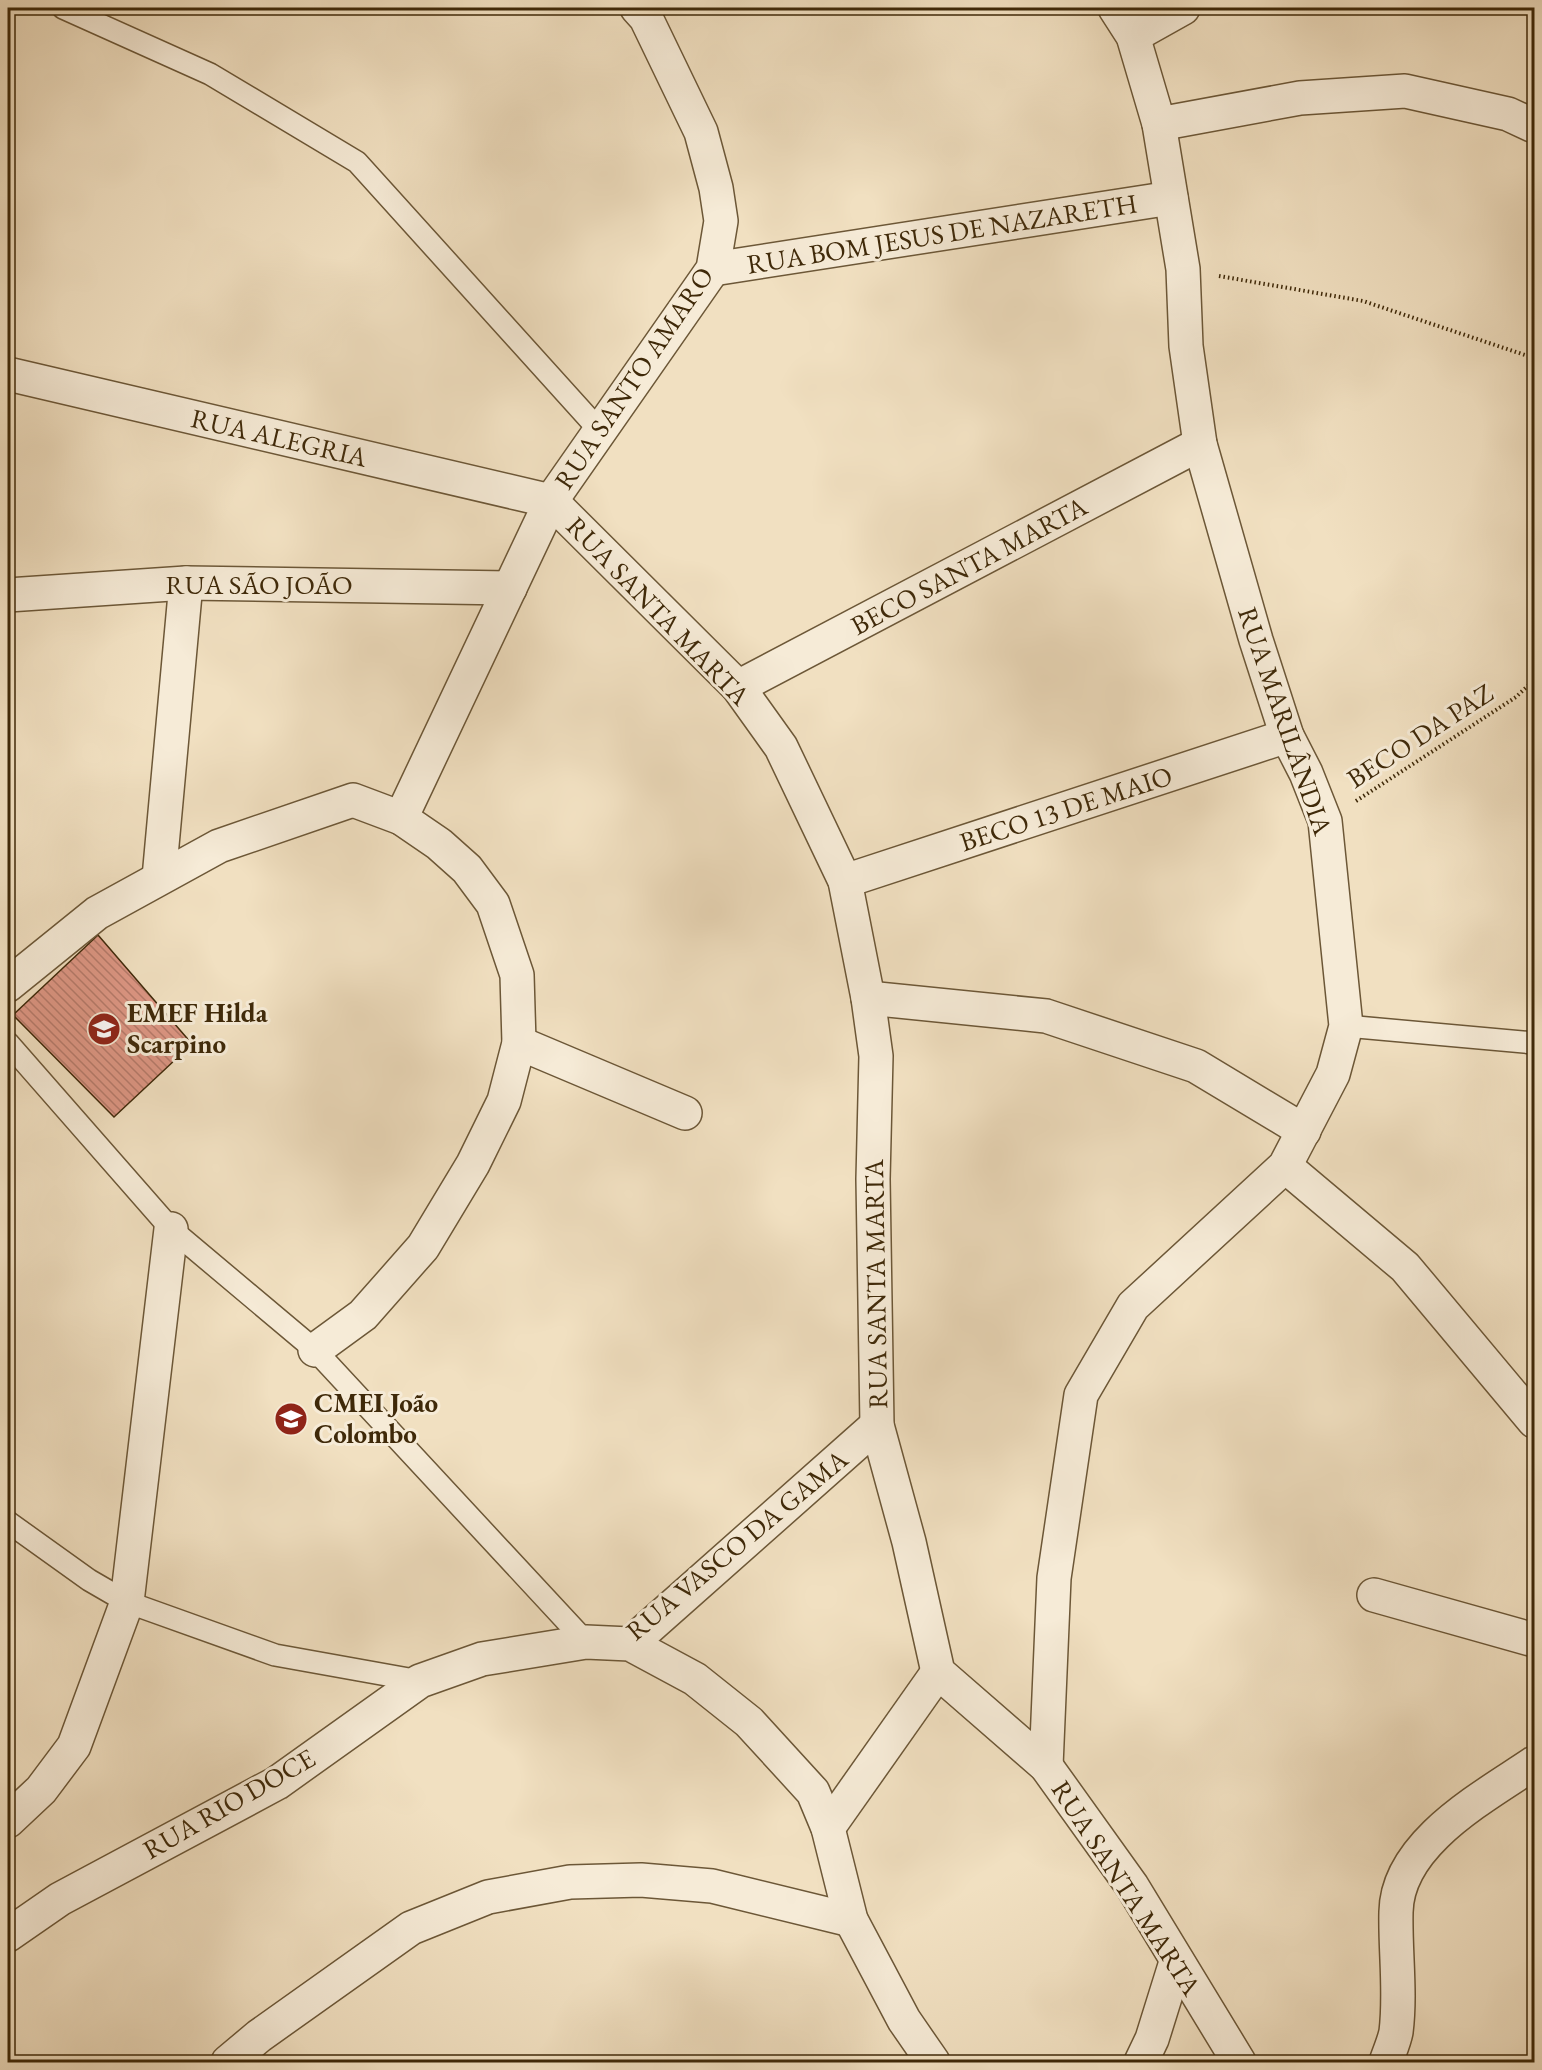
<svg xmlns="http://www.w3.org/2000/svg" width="1542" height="2070" viewBox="0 0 1542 2070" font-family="'EB Garamond',serif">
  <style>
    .building { fill: url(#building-back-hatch); stroke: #3f2909; stroke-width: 1.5 }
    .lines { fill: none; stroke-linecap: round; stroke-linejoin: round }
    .service-casing { stroke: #6c5737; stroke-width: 24 }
    .minor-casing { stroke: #6c5737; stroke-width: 36 }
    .path { stroke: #3f2909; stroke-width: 4; stroke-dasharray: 1.5 3; stroke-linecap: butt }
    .service { stroke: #f6ebd7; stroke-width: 21 }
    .minor { stroke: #f6ebd7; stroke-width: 33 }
    .labels { text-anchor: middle; stroke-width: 6; stroke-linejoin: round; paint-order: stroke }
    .street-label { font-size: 27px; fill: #3f2909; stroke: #f6ebd7 }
    .poi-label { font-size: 27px; font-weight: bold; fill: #3f2909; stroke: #f6ebd7; text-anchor: start }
  </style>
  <defs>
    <pattern id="building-back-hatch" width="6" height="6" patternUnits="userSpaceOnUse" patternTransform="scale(1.5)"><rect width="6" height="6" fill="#dd9684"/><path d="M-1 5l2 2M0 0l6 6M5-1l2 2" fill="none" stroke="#b57a6a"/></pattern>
  </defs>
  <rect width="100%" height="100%" fill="#f1e0c1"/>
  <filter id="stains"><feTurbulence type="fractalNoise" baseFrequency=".00333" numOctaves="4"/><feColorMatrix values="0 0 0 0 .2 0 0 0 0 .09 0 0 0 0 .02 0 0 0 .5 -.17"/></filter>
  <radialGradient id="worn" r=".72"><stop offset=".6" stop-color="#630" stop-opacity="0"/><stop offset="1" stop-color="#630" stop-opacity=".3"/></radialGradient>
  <!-- building -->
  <path class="building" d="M98,935L192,1044L114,1117L13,1015Z"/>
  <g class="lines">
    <defs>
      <g id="service">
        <path d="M63,8L210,74L357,162L600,431"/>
        <path d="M1346,1026L1534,1043"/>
        <path d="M8,1043L171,1229L315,1350L586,1642"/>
        <path d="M8,1522L89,1580L127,1602L275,1655L420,1681"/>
      </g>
      <g id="minor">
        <path d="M1133,36L1183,8"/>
        <path d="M1159,124L1300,98L1405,91L1508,114L1534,126"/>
        <path d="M713,269L1171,198"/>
        <path d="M8,374L551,501"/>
        <path d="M551,501L738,687L781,747L845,881L868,998L876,1056L873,1179L877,1425L909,1542L938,1672L1046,1766L1132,1886L1239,2062"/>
        <path d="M8,595L186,583L510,588"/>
        <path d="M738,687L1200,444"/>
        <path d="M401,818L551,501L713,269L721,221L716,188L701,132L646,18L637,8"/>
        <path d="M159,878L186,583"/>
        <path d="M845,881L1287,736"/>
        <path d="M8,985L97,913L219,846L353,800L401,818L439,844L467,869L493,904L517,975L519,1043L504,1101L473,1164L423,1247L363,1315L315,1350"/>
        <path d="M868,998L1046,1016L1196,1066L1304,1131"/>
        <path d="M519,1043L685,1113"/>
        <path d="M1285,1166L1405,1267L1534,1421"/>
        <path d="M1374,1595L1534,1640"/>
        <path d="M630,1644L877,1425"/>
        <path d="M1046,1766L1054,1578L1081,1395L1133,1306L1285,1166L1333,1074L1346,1026L1325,821L1306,773L1287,736L1256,640L1200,444L1186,346L1183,269L1159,124L1133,36L1115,8"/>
        <path d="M8,1821L41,1790L74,1746L127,1602L171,1229"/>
        <path d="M828,1828L938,1672"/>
        <path d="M8,1935L60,1899L277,1783L420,1681L482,1659L586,1642L630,1644L695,1679L749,1722L813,1792L828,1828L851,1920L904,2020L933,2062"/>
        <path d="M228,2062L259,2036L411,1928L488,1897L570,1882L641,1880L712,1886L851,1920"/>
        <path d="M1141,2062L1152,2039L1176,1962"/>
        <path d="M1386,2062C1389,2053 1394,2042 1396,2032C1401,1993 1395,1951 1396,1912C1397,1843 1484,1797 1534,1763"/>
      </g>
    </defs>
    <!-- service casing -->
    <use href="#service" class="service-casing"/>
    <!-- minor casing -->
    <use href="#minor" class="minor-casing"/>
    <!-- path -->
    <g class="path">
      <path d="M1219,276L1363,301L1534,358"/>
      <path d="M1356,801L1516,697L1534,680"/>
    </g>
    <!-- service -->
    <use href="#service" class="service"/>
    <!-- minor -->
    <use href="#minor" class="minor"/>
  </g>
  <!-- icons -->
  <defs>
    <symbol id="school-disc" viewBox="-11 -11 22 22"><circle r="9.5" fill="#8f2418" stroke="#f6ebd7"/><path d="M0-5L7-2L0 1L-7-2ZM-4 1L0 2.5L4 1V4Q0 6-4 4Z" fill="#fff"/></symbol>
  </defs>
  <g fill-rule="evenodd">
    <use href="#school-disc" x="85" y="1010" width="38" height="38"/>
    <use href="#school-disc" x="272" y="1400" width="38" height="38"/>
  </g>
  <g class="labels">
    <!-- street labels -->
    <g class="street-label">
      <text transform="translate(942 234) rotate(-9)" y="9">RUA BOM JESUS DE NAZARETH</text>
      <text transform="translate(634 378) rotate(-56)" y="9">RUA SANTO AMARO</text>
      <text transform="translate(279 438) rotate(13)" y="9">RUA ALEGRIA</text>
      <text transform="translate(969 566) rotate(-28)" y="9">BECO SANTA MARTA</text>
      <text x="259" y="594">RUA SÃO JOÃO</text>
      <text transform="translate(658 611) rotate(46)" y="9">RUA SANTA MARTA</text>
      <text transform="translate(1285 721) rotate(71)" y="9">RUA MARILÂNDIA</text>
      <text transform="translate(1420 736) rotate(-33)" y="9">BECO DA PAZ</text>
      <text transform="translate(1066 809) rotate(-18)" y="9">BECO 13 DE MAIO</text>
      <text transform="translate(876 1284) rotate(-91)" y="9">RUA SANTA MARTA</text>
      <text transform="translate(737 1545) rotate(-40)" y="9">RUA VASCO DA GAMA</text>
      <text transform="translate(229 1804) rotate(-30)" y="9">RUA RIO DOCE</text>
      <text transform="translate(1126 1888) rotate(57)" y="9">RUA SANTA MARTA</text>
    </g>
    <!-- poi labels -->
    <g class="poi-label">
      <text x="127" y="1022">EMEF Hilda<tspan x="127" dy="31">Scarpino</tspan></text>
      <text x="314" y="1412">CMEI João<tspan x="314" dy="31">Colombo</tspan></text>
    </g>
  </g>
  <!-- margin -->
  <rect width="1542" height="2070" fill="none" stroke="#f1e0c1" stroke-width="30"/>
  <rect x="9" y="9" width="1524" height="2052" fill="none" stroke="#3f2909" stroke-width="3"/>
  <rect x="15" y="15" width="1512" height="2040" fill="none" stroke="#3f2909" stroke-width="1.5"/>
  <rect width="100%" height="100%" filter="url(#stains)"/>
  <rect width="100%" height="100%" fill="url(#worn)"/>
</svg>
